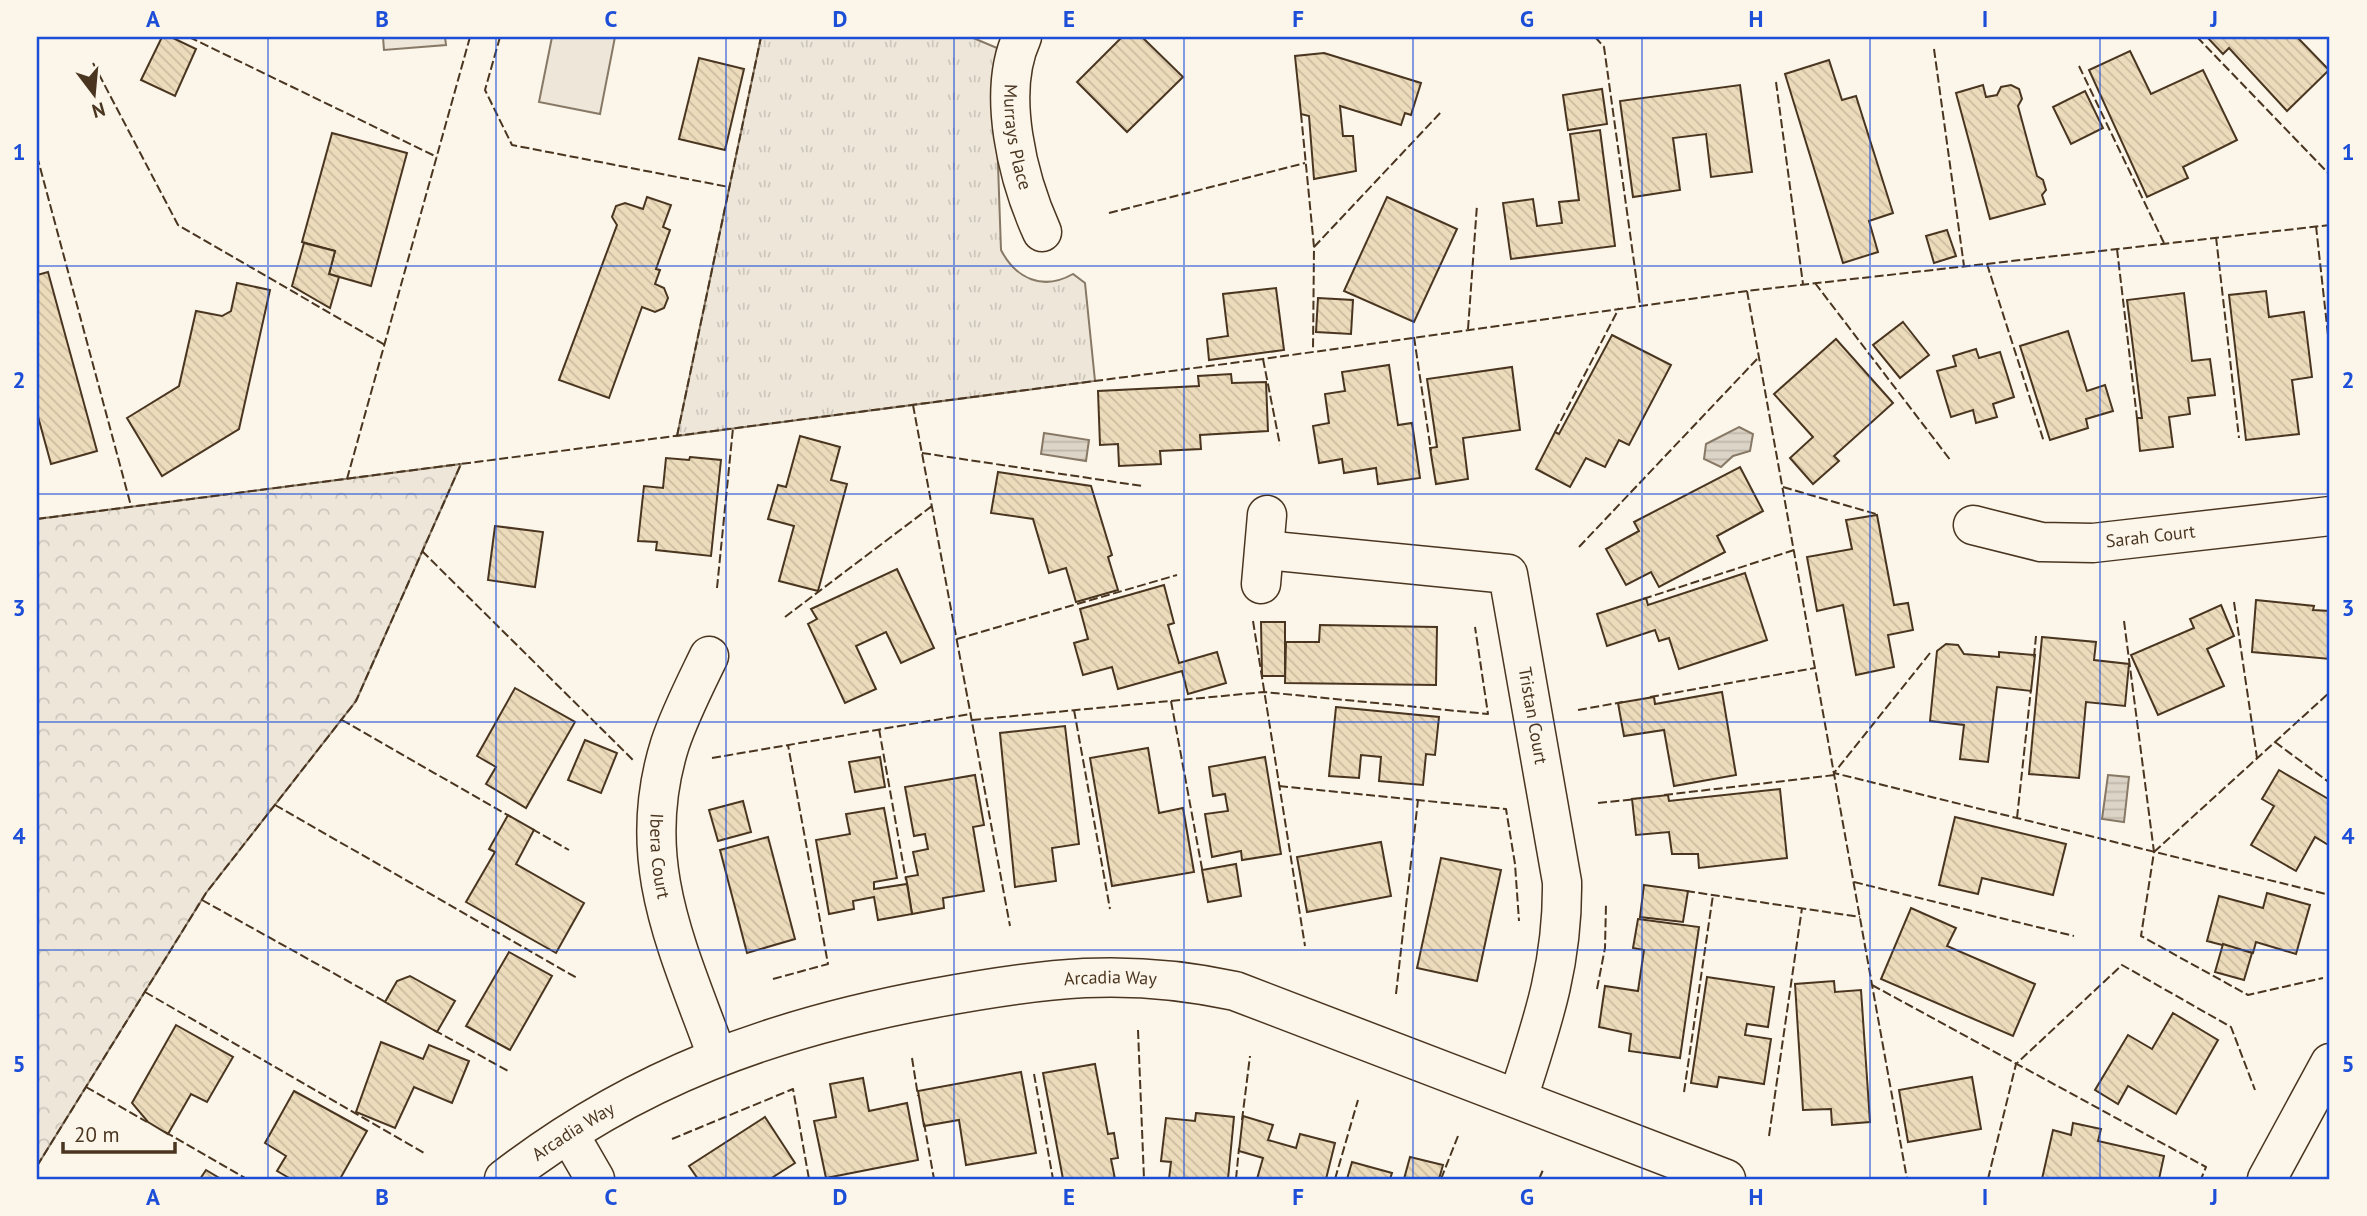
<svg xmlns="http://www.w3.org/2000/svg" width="2367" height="1216" viewBox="0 0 2367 1216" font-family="'PT Sans',sans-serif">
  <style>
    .grass { fill: url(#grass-tufts); stroke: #887966; stroke-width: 2 }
    .forest { fill: url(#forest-crowns); stroke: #887966; stroke-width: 2 }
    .garden { fill: #ede6d9; stroke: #887966; stroke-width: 2 }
    .water { fill: url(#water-rules); stroke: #887966; stroke-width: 2 }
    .building { fill: url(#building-back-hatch); stroke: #4a3520; stroke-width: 2 }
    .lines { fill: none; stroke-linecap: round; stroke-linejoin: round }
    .minor-casing { stroke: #4a3520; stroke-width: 41 }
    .minor { stroke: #fbf6e9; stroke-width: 38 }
    .fence { stroke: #4a3520; stroke-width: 2; stroke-dasharray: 9 3.5; stroke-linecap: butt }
    .grid { fill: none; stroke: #1d4ed8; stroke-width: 2; stroke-opacity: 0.55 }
    .labels { text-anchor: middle; stroke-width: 5; stroke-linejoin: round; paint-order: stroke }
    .street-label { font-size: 18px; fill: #4a3520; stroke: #fbf6e9 }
    .neatline { fill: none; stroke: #1d4ed8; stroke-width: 2.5 }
    .grid-label { font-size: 23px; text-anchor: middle; font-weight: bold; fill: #1d4ed8 }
  </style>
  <defs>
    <pattern id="grass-tufts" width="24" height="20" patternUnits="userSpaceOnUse" patternTransform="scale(1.75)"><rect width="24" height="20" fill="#ede6d9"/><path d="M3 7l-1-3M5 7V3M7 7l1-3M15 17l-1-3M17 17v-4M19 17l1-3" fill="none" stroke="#cdc6ba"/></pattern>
    <pattern id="forest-crowns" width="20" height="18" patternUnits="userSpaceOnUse" patternTransform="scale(1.75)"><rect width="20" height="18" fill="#ede6d9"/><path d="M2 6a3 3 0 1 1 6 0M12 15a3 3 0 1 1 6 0" fill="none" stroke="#cdc6ba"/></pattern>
    <pattern id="water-rules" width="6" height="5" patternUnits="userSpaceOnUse" patternTransform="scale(1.75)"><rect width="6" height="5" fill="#dcd4c6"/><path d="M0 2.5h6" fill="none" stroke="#beb7aa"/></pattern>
    <pattern id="building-back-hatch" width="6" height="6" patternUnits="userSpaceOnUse" patternTransform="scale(1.75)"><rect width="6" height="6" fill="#ecdcbc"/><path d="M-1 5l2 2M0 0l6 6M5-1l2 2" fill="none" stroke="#ccbda1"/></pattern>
  </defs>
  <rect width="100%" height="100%" fill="#fbf6e9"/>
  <!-- grass -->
  <path class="grass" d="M761,37H971L997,48L995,79L1001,250C1016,279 1043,291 1073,274L1085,283L1095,381L677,436Z"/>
  <!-- forest -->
  <path class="forest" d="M461,464L356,701L206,893L37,1166V519Z"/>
  <!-- garden -->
  <g class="garden">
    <path d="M383,37H445L446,45L384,50Z"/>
    <path d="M552,37H615L600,114L539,102Z"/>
  </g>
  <!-- water -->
  <g class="water">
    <path d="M1739,427L1753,434L1750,451L1733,456L1721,467L1704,459L1706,444Z"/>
    <path d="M1044,433L1089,440L1086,461L1041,454Z"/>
    <path d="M2108,775L2129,777L2124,822L2102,819Z"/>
  </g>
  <!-- building -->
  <g class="building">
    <path d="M162,37H171L196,49L175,96L141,80Z"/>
    <path d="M1122,37H1142L1183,77L1127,132L1077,82Z"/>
    <path d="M2207,37H2297L2329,70L2287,111L2229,48L2223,54Z"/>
    <path d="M2130,51L2151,94L2203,70L2237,140L2183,167L2188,178L2147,197L2089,70Z"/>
    <path d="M1324,53L1421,83L1411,115L1405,113L1401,125L1340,106L1343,136H1353L1356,171L1314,179L1309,116L1301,114L1295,56Z"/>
    <path d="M699,58L744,69L725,150L679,139Z"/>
    <path d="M1829,60L1842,100L1856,96L1893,213L1869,221L1878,252L1843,263L1785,74Z"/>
    <path d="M1740,85L1752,172L1711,177L1706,134L1673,138L1680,190L1633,197L1620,101Z"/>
    <path d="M1983,85L1986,97L1997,95L2001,87L2011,85L2019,89L2022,99L2018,106L2037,176L2043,180L2046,190L2042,195L2045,204L1990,219L1956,93Z"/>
    <path d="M1602,89L1607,124L1568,130L1563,95Z"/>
    <path d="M2085,91L2103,128L2071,144L2053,107Z"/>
    <path d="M1600,130L1615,246L1511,259L1503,203L1533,199L1537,226L1562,223L1559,202L1579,200L1570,134Z"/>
    <path d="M332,133L407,153L371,286L329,274L335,251L302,242Z"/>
    <path d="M647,197L671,205L663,227L670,230L656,269L660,270L655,284L664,288L668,298L664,308L655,312L642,307L609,398L559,380L617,225L612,217L616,206L625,203L643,209Z"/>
    <path d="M1387,197L1457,229L1414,322L1344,291Z"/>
    <path d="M1947,230L1956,256L1934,263L1926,236Z"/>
    <path d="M304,243L335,251L329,274L339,277L330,308L292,286Z"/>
    <path d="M48,272L97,451L51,464L37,413V275Z"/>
    <path d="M237,283L270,290L239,429L162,476L127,418L179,386L196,311L222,316L231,311Z"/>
    <path d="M1276,288L1284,350L1209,360L1207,339L1228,336L1223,294Z"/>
    <path d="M2266,291L2269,317L2304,312L2312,377L2292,380L2299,434L2246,440L2229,295Z"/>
    <path d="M2184,293L2192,361L2210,359L2215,395L2188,398L2190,414L2169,417L2173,447L2140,451L2137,418H2142L2127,300Z"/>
    <path d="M1318,298L1353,300L1351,334L1316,332Z"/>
    <path d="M1903,322L1929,355L1900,378L1873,345Z"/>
    <path d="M2068,331L2087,391L2105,385L2113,411L2086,419L2088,428L2050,440L2020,346Z"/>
    <path d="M1612,335L1671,365L1629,445L1619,440L1605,467L1586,458L1570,487L1536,469L1555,432L1559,434Z"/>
    <path d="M1836,339L1893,403L1834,456L1839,461L1813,484L1790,458L1813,437L1774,394Z"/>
    <path d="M1976,349L1979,358L2000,352L2014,397L1993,404L1997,417L1976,423L1973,410L1951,417L1937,371L1956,366L1953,356Z"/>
    <path d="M1389,365L1398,425L1412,423L1420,478L1378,484L1376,468L1344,473L1342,459L1319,463L1313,426L1329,423L1325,394L1345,391L1342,372Z"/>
    <path d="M1512,367L1520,430L1463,438L1468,479L1436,484L1430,448L1437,447L1427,379Z"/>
    <path d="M1231,374L1232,383L1266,382L1268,431L1200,435L1201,449L1160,451L1161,464L1119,466L1118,444L1100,445L1098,391L1199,386L1198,376Z"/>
    <path d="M800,436L840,447L831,480L847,484L818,591L779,581L794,526L768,519L778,485L786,487Z"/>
    <path d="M690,457L721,460L711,556L656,550L657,542L638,541L644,486L663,488L666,458L689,460Z"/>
    <path d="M1740,467L1763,511L1717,536L1725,552L1659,587L1651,572L1626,585L1606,549L1639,531L1634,522Z"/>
    <path d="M998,472L1091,486L1112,555L1108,557L1118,590L1076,602L1066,568L1049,573L1033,519L991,513Z"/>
    <path d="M1877,515L1894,605L1908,603L1913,630L1888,635L1894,667L1856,675L1843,605L1817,611L1807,557L1852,549L1846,520Z"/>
    <path d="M495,526L543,532L535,587L488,580Z"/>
    <path d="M897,569L934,648L901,663L886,632L856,646L876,689L845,703L808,624L817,619L811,609Z"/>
    <path d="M1745,573L1767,640L1679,669L1669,638L1659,641L1655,630L1607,646L1597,614L1646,598L1648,605Z"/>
    <path d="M1164,585L1174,623L1168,625L1179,663L1217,652L1226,683L1188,694L1182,671L1118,689L1112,667L1083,675L1074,643L1088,639L1080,609Z"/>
    <path d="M2256,600L2314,606L2313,610L2330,611V659L2252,652Z"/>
    <path d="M2221,605L2234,636L2207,649L2224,686L2158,715L2131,655L2194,628L2190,619Z"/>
    <path d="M1261,622H1285V676H1262Z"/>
    <path d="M1320,625L1437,627L1436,685L1285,683L1286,642H1319Z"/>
    <path d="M2042,637L2096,642L2094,660L2129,664L2125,706L2086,702L2079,778L2029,774Z"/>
    <path d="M1946,644L1958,645L1964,654L1999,657V652L2035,655L2031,691L1997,687L1988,762L1960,759L1964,725L1930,721L1937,651Z"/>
    <path d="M515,688L575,722L526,808L486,784L496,767L477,756Z"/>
    <path d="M1722,692L1736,775L1674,786L1664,730L1624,736L1618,703L1654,697L1655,704Z"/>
    <path d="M1336,707L1439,717L1435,755L1426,754L1423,785L1379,781L1381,757L1361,755L1359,778L1329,776Z"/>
    <path d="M1065,726L1079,844L1052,848L1056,881L1015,887L1000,733Z"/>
    <path d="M585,740L617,753L601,793L568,780Z"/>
    <path d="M1148,748L1159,813L1183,808L1194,872L1112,886L1090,758Z"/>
    <path d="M880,757L885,787L855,792L849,762Z"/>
    <path d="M1265,757L1281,854L1242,860L1241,851L1212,857L1205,814L1228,811L1225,794L1213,796L1209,767Z"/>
    <path d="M2279,770L2330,800V846L2315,837L2296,871L2251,845L2274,806L2262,799Z"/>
    <path d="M975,775L984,825L973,827L984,891L943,898L944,908L912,914L906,877L918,875L913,852L928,849L925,834L914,836L905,787Z"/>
    <path d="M1780,789L1787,858L1699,868L1698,854H1672L1669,832L1636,835L1632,799L1668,795L1669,801Z"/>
    <path d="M743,801L751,832L718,841L709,810Z"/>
    <path d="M884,808L897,878L874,882V889L907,884L912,914L878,920L874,897L853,901L854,909L829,914L816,840L850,834L846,814Z"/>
    <path d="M508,815L534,830L516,864L584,903L556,953L466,902L495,852L489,849Z"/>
    <path d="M1955,817L2066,844L2053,895L1982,878L1978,894L1939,885Z"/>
    <path d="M768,837L795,939L747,953L720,850Z"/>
    <path d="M1381,842L1391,896L1307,912L1297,857Z"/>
    <path d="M1441,858L1501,870L1477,981L1417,968Z"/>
    <path d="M1236,864L1241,896L1208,902L1202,870Z"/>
    <path d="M1644,885L1688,891L1683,922L1640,917Z"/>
    <path d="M2267,893L2310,905L2296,954L2256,942L2253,953L2207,941L2219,896L2263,908Z"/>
    <path d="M1911,908L1956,928L1947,946L2035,984L2013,1036L1881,979Z"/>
    <path d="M1638,919L1699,927L1680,1058L1629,1051L1631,1034L1599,1027L1605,986L1638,991L1644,950L1633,948Z"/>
    <path d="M2223,944L2252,953L2244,980L2215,972Z"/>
    <path d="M509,952L552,976L510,1050L466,1026Z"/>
    <path d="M410,976L455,1001L437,1032L385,1002L397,981Z"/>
    <path d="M1707,977L1774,987L1768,1027L1747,1024L1745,1035L1771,1039L1764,1084L1719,1077L1717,1087L1691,1083Z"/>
    <path d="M1834,981L1835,992L1861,990L1870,1122L1832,1125L1831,1109L1803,1110L1795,984Z"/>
    <path d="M2173,1013L2218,1040L2176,1114L2128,1086L2118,1104L2095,1090L2128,1035L2152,1049Z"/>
    <path d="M176,1025L233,1057L207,1102L191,1094L168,1134L148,1122L132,1103Z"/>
    <path d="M381,1042L423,1059L429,1045L469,1061L452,1103L414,1087L395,1128L356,1112Z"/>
    <path d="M1095,1064L1108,1134L1114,1133L1118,1158L1111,1159L1115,1179H1063L1043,1073Z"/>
    <path d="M1021,1072L1036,1153L966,1165L959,1120L924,1126L918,1091Z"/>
    <path d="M1972,1077L1981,1129L1908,1142L1899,1090Z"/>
    <path d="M863,1078L869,1111L907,1103L918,1160L826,1178L814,1121L836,1117L830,1084Z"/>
    <path d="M294,1091L367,1131L340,1179H291L277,1171L286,1156L265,1143Z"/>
    <path d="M1196,1113L1234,1117L1228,1179H1169L1171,1162L1161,1161L1166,1118L1195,1121Z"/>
    <path d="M1243,1116L1273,1125L1268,1140L1296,1148L1300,1134L1335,1143L1326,1179H1257L1263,1158L1239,1151Z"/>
    <path d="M765,1117L795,1163L770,1179H698L689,1166Z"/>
    <path d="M2073,1123L2101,1129L2098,1141L2164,1156L2159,1179H2042L2053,1130L2071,1135Z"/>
    <path d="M1410,1157L1443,1165L1439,1179H1404Z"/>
    <path d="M1352,1162L1392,1173L1390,1179H1347Z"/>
    <path d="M206,1170L221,1179H200Z"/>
  </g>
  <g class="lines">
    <defs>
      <g id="minor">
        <path id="s1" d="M1022,37C996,93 1018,179 1042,232"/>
        <path id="s2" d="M1973,525L2041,542L2093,543L2330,516"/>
        <path id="s3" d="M1265,550L1508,574L1562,882C1563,963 1543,1021 1518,1098"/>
        <path d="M1261,584L1267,515"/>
        <path id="s4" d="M709,656C695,685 680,714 670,744C633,861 678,948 717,1056"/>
        <path d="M569,1134L595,1179"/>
        <path id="s5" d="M504,1179C636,1077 773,1028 935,998C1043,978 1126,967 1235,991L1726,1179"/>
        <path d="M2267,1179L2330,1063"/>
      </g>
    </defs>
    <!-- minor casing -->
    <use href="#minor" class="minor-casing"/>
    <!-- minor -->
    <use href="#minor" class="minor"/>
    <!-- fence -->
    <g class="fence">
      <path d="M189,37L437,157"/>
      <path d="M500,37L485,90L512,145L729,187"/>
      <path d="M1578,37H1584"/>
      <path d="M1595,37L1604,47L1640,305"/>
      <path d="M2197,37L2330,175"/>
      <path d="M1934,49L1964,266"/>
      <path d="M93,63L178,225L385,345"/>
      <path d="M2079,66L2164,243"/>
      <path d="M1776,82L1803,284"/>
      <path d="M1301,114L1314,247L1313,350"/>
      <path d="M37,156L131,506"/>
      <path d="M1109,213L1305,163"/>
      <path d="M2316,226L2330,353"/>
      <path d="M2216,237L2239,438"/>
      <path d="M1314,247L1442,111"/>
      <path d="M2117,249L2137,418"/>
      <path d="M1987,264L2044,442"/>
      <path d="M1815,283L1951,461"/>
      <path d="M1747,291L1907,1179"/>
      <path d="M1468,329L1477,205"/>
      <path d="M1414,337L1431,451"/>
      <path d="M1263,359L1280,445"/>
      <path d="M913,405L1010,926"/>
      <path d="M1555,432L1619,308"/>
      <path d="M677,436L761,37"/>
      <path d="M922,453L1142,486"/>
      <path d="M347,479L470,37"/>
      <path d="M1783,487L1876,514"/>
      <path d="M37,519L460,464"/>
      <path d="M1579,547L1759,357"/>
      <path d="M422,551L635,762"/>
      <path d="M717,588L733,428"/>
      <path d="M1643,599L1794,550"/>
      <path d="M2234,602L2257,758"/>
      <path d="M785,617L932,506"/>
      <path d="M1253,621L1305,946"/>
      <path d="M2124,621L2154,852L2141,936L2248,995L2323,978"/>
      <path d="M957,639L1177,575"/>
      <path d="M1930,653L1834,773L2330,895"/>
      <path d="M2034,657L2036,636"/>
      <path d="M1650,697L1815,668"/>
      <path d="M1171,701L1203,874"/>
      <path d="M1074,710L1110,909"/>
      <path d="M1578,710L1623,702"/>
      <path d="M342,720L511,817"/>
      <path d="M972,720L1264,692L1488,714L1475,627"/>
      <path d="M879,729L906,880"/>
      <path d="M2275,742L2330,783"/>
      <path d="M712,758L970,714"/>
      <path d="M1279,786L1506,809L1515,864L1519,921"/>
      <path d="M1664,795L1835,775"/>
      <path d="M1598,803L1636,799"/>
      <path d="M275,805L577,978"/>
      <path d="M2017,818L2031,689"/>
      <path d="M532,829L569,850"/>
      <path d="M2154,852L2330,692"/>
      <path d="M1854,882L2074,936"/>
      <path d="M1686,891L1860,917"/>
      <path d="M202,900L389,1004"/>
      <path d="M773,979L828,964L788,745"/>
      <path d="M1872,985L2206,1167L2201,1179"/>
      <path d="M1597,989L1605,948L1606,904"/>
      <path d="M145,992L424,1153"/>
      <path d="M1396,994L1418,800"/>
      <path d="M434,1030L508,1071"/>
      <path d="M1138,1030L1144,1179"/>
      <path d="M912,1058L918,1096"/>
      <path d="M1034,1074L1053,1179"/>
      <path d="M86,1087L147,1122"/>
      <path d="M1684,1092L1713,895"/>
      <path d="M1242,1120L1250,1056"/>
      <path d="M924,1123L934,1179"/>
      <path d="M165,1132L247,1179"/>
      <path d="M1769,1136L1802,908"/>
      <path d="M672,1139L793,1089L809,1179"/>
      <path d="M37,1166L206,893L356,701L461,464L1263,359L1747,291L2330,225"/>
      <path d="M1236,1179L1239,1148"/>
      <path d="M1335,1179L1358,1100"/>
      <path d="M1441,1179L1458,1136"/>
      <path d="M1539,1179L1543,1170"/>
      <path d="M1988,1179L2016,1064L2122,965L2231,1027L2255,1090"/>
    </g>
  </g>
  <!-- grid -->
  <path class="grid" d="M268,37V1179M496,37V1179M726,37V1179M954,37V1179M1184,37V1179M1413,37V1179M1642,37V1179M1870,37V1179M2100,37V1179M37,266H2330M37,494H2330M37,722H2330M37,950H2330"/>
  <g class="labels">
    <!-- street labels -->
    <g class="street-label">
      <text dy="6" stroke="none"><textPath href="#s1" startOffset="102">Murrays Place</textPath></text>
      <text dy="6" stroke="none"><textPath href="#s2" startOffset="180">Sarah Court</textPath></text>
      <text dy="6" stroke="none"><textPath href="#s3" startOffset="388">Tristan Court</textPath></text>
      <text dy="6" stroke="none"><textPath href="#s4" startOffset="210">Ibera Court</textPath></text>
      <text dy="6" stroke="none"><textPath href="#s5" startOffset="649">Arcadia Way</textPath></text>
      <text dy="6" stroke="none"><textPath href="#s5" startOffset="84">Arcadia Way</textPath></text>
    </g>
  </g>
  <!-- border -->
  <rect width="2367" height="1216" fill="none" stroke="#fbf6e9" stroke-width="77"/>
  <!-- north arrow -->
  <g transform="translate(94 94) rotate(164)" stroke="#fbf6e9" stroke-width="5" paint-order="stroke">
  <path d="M0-5L12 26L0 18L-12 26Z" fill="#4a3520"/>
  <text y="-10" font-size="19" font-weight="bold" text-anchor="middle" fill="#4a3520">N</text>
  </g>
  <!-- scale -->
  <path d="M63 1142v10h112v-10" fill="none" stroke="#4a3520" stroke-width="3.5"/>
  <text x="74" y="1142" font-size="21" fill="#4a3520" stroke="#fbf6e9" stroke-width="5" paint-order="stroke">20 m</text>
  <rect x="38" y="38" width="2290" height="1140" class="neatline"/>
  <g class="grid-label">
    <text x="153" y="27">A</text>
    <text x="382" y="27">B</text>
    <text x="611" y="27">C</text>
    <text x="840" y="27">D</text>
    <text x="1069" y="27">E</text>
    <text x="1298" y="27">F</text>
    <text x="1527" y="27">G</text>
    <text x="1756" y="27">H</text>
    <text x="1985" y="27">I</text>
    <text x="2214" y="27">J</text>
    <text x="19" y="160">1</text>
    <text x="2348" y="160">1</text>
    <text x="19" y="388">2</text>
    <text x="2348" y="388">2</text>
    <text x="19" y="616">3</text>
    <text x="2348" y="616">3</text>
    <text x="19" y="844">4</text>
    <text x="2348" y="844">4</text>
    <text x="19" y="1072">5</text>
    <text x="2348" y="1072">5</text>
    <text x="153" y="1205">A</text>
    <text x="382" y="1205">B</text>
    <text x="611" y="1205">C</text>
    <text x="840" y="1205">D</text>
    <text x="1069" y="1205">E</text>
    <text x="1298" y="1205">F</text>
    <text x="1527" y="1205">G</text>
    <text x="1756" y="1205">H</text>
    <text x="1985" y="1205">I</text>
    <text x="2214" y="1205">J</text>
  </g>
</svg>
